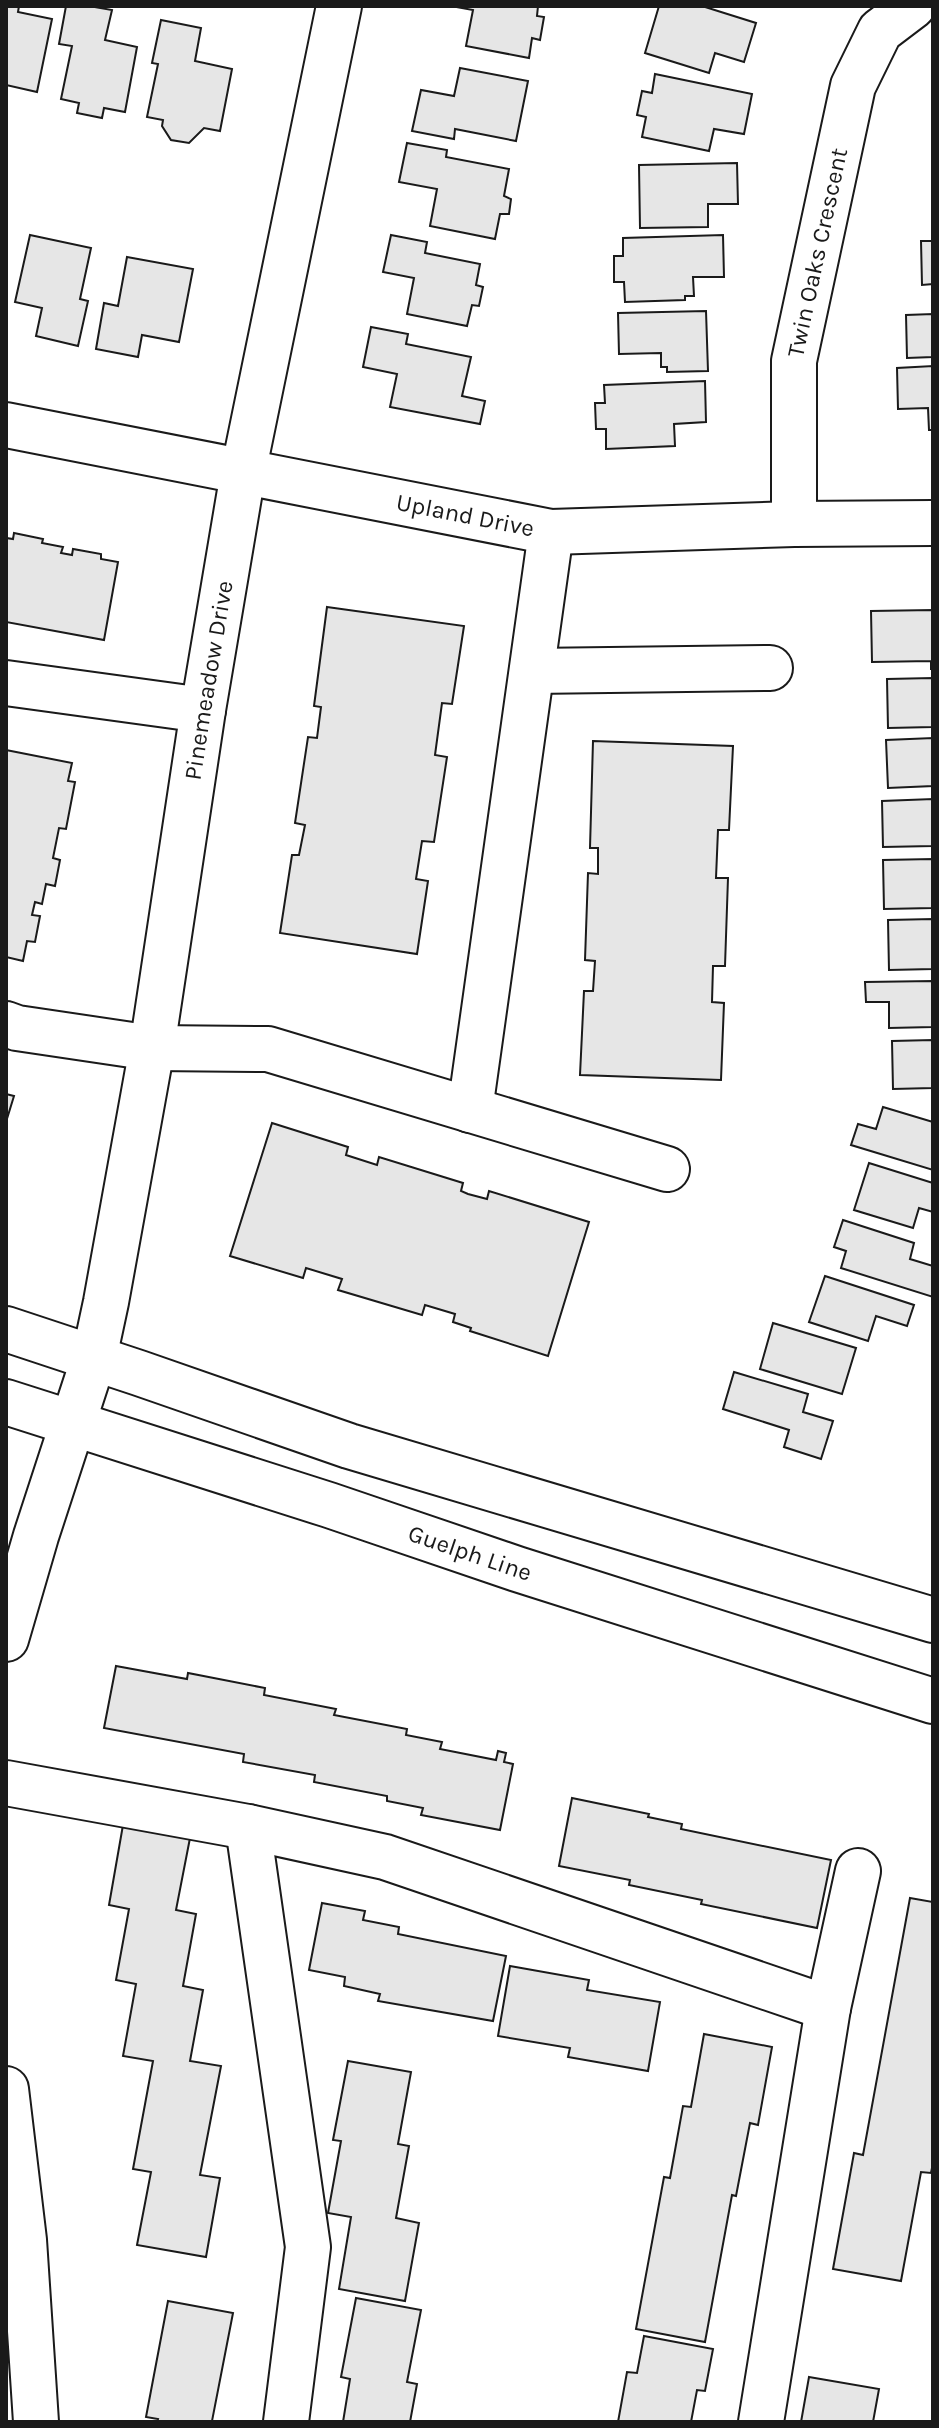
<svg xmlns="http://www.w3.org/2000/svg" width="939" height="2428" viewBox="0 0 939 2428" font-family="Karla,sans-serif">
  <style>
    .building { fill: #e6e6e6; stroke: #1a1a1a; stroke-width: 2 }
    .lines { fill: none; stroke-linecap: round; stroke-linejoin: round }
    .minor-casing { stroke: #1a1a1a; stroke-width: 48 }
    .major-casing { stroke: #1a1a1a; stroke-width: 48 }
    .minor { stroke: #fff; stroke-width: 44 }
    .major { stroke: #fff; stroke-width: 44 }
    .labels { text-anchor: middle; stroke-width: 6; stroke-linejoin: round; paint-order: stroke }
    .street-label { font-size: 24px; fill: #1a1a1a; stroke: #fff }
  </style>
  <rect width="100%" height="100%" fill="#fff"/>
  <!-- building -->
  <g class="building">
    <path d="M6,6H19L18,12L52,19L37,92L6,85Z"/>
    <path d="M66,6H89L112,10L105,40L137,47L125,112L104,108L102,118L77,113L79,103L61,99L72,46L59,44Z"/>
    <path d="M451,6H538L537,16L544,17L540,40L532,38L529,58L466,46L473,10Z"/>
    <path d="M659,6H702L756,23L744,62L715,53L709,73L645,53Z"/>
    <path d="M161,20L201,28L195,61L232,69L220,131L204,128L189,143L171,140L162,126L163,120L147,117L158,64L152,63Z"/>
    <path d="M460,68L528,81L516,141L455,129L454,139L412,131L421,90L454,96Z"/>
    <path d="M655,74L752,94L744,134L714,129L709,151L642,137L646,117L637,115L642,91L652,93Z"/>
    <path d="M407,143L447,150L446,157L509,169L504,196L511,199L509,214H500L495,239L430,226L437,189L399,182Z"/>
    <path d="M737,163L738,204H708V227L640,228L639,165Z"/>
    <path d="M30,235L91,248L80,299L88,301L78,346L36,336L42,308L15,302Z"/>
    <path d="M391,235L427,242L425,253L480,264L476,285L483,287L479,306L472,305L467,326L407,314L414,278L383,272Z"/>
    <path d="M723,235L724,277H693L694,296H685V300L625,302L624,282H614V256H623V238Z"/>
    <path d="M921,241H933V284L922,285Z"/>
    <path d="M127,257L193,269L179,342L142,335L138,357L96,349L104,303L118,306Z"/>
    <path d="M706,311L708,371L667,372V367H661V353L619,354L618,313Z"/>
    <path d="M933,314V357L907,358L906,315Z"/>
    <path d="M371,327L408,334L406,344L471,357L462,396L485,401L480,424L390,407L397,374L363,367Z"/>
    <path d="M933,366V430H929L928,408L898,409L897,368Z"/>
    <path d="M705,381L706,422L674,424L675,446L606,449V429H596L595,403H605L604,385Z"/>
    <path d="M14,533L43,539L42,543L63,547L61,553L72,555L73,549L101,554V559L118,562L104,640L6,622V538L13,539Z"/>
    <path d="M327,607L464,626L452,704L442,703L435,755L447,757L434,842L422,841L416,879L428,881L417,954L280,933L292,855H299L305,825L295,823L308,737L317,738L321,707L314,706Z"/>
    <path d="M933,610V669H931V661L872,662L871,611Z"/>
    <path d="M933,678V727L888,728L887,679Z"/>
    <path d="M933,738V786L888,788L886,740Z"/>
    <path d="M593,741L733,746L729,830H718L716,878H728L725,966H713L712,1002L724,1003L721,1080L580,1075L584,991H593L595,961L585,960L588,873L598,874V848H590Z"/>
    <path d="M6,750L72,763L68,781L75,782L66,829L59,828L53,858L60,860L55,886L46,884L42,904L35,902L32,915L40,916L35,942L27,941L23,961L6,957Z"/>
    <path d="M933,799V846L883,847L882,801Z"/>
    <path d="M933,859V908L884,909L883,860Z"/>
    <path d="M933,919V969L889,970L888,920Z"/>
    <path d="M933,981V1027L889,1028V1002H866L865,982Z"/>
    <path d="M933,1040V1088L893,1089L892,1041Z"/>
    <path d="M6,1094L14,1096L6,1122Z"/>
    <path d="M883,1107L933,1122V1170L851,1145L858,1124L876,1129Z"/>
    <path d="M272,1123L348,1147L346,1155L377,1165L379,1157L463,1183L461,1191L468,1194L487,1199L489,1191L589,1222L548,1356L470,1331L471,1328L453,1322L455,1314L425,1305L422,1315L338,1290L342,1279L306,1268L303,1278L230,1256Z"/>
    <path d="M869,1163L933,1183V1212L919,1208L913,1228L854,1210Z"/>
    <path d="M843,1220L914,1243L910,1259L933,1266V1297L841,1268L846,1251L834,1247Z"/>
    <path d="M825,1276L914,1305L907,1326L876,1316L868,1341L809,1322Z"/>
    <path d="M773,1323L856,1348L842,1394L760,1369Z"/>
    <path d="M734,1372L808,1394L803,1412L833,1421L821,1459L784,1447L789,1430L723,1409Z"/>
    <path d="M116,1666L187,1679L188,1673L265,1688L264,1695L336,1709L334,1715L407,1729L406,1735L442,1742L440,1749L496,1760L498,1751L506,1753L504,1762L513,1764L500,1830L421,1815L423,1808L387,1801V1796L314,1782L315,1775L243,1762L244,1754L104,1728Z"/>
    <path d="M572,1798L649,1814L648,1817L682,1824L681,1829L831,1860L817,1928L701,1904L702,1900L629,1885L630,1880L559,1866Z"/>
    <path d="M123,1825L190,1838L176,1910L196,1914L183,1986L203,1990L190,2061L221,2066L200,2175L220,2178L206,2257L137,2245L151,2172L133,2169L153,2061L123,2056L136,1984L116,1980L129,1909L109,1905Z"/>
    <path d="M910,1898L933,1902V2163L931,2173L921,2172L901,2281L833,2269L854,2153L863,2155Z"/>
    <path d="M322,1903L365,1911L363,1920L399,1927L398,1934L506,1956L493,2021L378,2001L380,1994L344,1986L345,1977L309,1970Z"/>
    <path d="M510,1966L589,1980L587,1990L660,2002L648,2071L568,2057L570,2048L498,2036Z"/>
    <path d="M704,2034L772,2047L758,2125L750,2123L736,2196L732,2195L705,2342L636,2329L664,2177L670,2178L683,2106L691,2107Z"/>
    <path d="M348,2061L411,2072L398,2144L409,2146L396,2218L419,2223L405,2301L339,2289L351,2217L328,2213L341,2141L333,2140Z"/>
    <path d="M356,2298L421,2310L407,2382L417,2384L410,2422H343L350,2379L341,2377Z"/>
    <path d="M168,2301L233,2313L212,2421L215,2422H157L158,2419L146,2417Z"/>
    <path d="M644,2336L713,2349L705,2391L697,2390L691,2422H618L627,2372L637,2373Z"/>
    <path d="M809,2377L879,2389L873,2422H801Z"/>
  </g>
  <g class="lines">
    <defs>
      <g id="minor">
        <path id="s1" d="M6,425L551,532L794,524L933,523"/>
        <path id="s2" d="M794,524V361L853,86L880,31L913,6"/>
        <path d="M532,671L770,668"/>
        <path d="M6,683L203,710"/>
        <path d="M6,1024L17,1028L152,1048L268,1049L667,1169"/>
        <path d="M470,1110L551,532"/>
        <path id="s3" d="M6,1639L36,1536L94,1358L106,1302L152,1048L203,710L243,473L339,6"/>
        <path d="M6,1783L248,1827L385,1857L828,2008"/>
        <path d="M248,1827L308,2247L286,2422"/>
        <path d="M6,2089L24,2240L36,2422"/>
        <path d="M761,2422L828,2008L858,1871"/>
      </g>
      <g id="major">
        <path d="M6,1329L139,1373L349,1446L933,1620"/>
        <path id="s4" d="M6,1402L329,1505L517,1569L933,1701"/>
      </g>
    </defs>
    <!-- minor casing -->
    <use href="#minor" class="minor-casing"/>
    <!-- major casing -->
    <use href="#major" class="major-casing"/>
    <!-- minor -->
    <use href="#minor" class="minor"/>
    <!-- major -->
    <use href="#major" class="major"/>
  </g>
  <g class="labels">
    <!-- street labels -->
    <g class="street-label">
      <text dy="8" stroke="none"><textPath href="#s2" startOffset="274">Twin Oaks Crescent</textPath></text>
      <text dy="8" stroke="none"><textPath href="#s1" startOffset="468">Upland Drive</textPath></text>
      <text dy="8" stroke="none"><textPath href="#s3" startOffset="982">Pinemeadow Drive</textPath></text>
      <text dy="8" stroke="none"><textPath href="#s4" startOffset="488">Guelph Line</textPath></text>
    </g>
  </g>
  <!-- border -->
  <rect width="939" height="2428" fill="none" stroke="#1a1a1a" stroke-width="16"/>
</svg>
